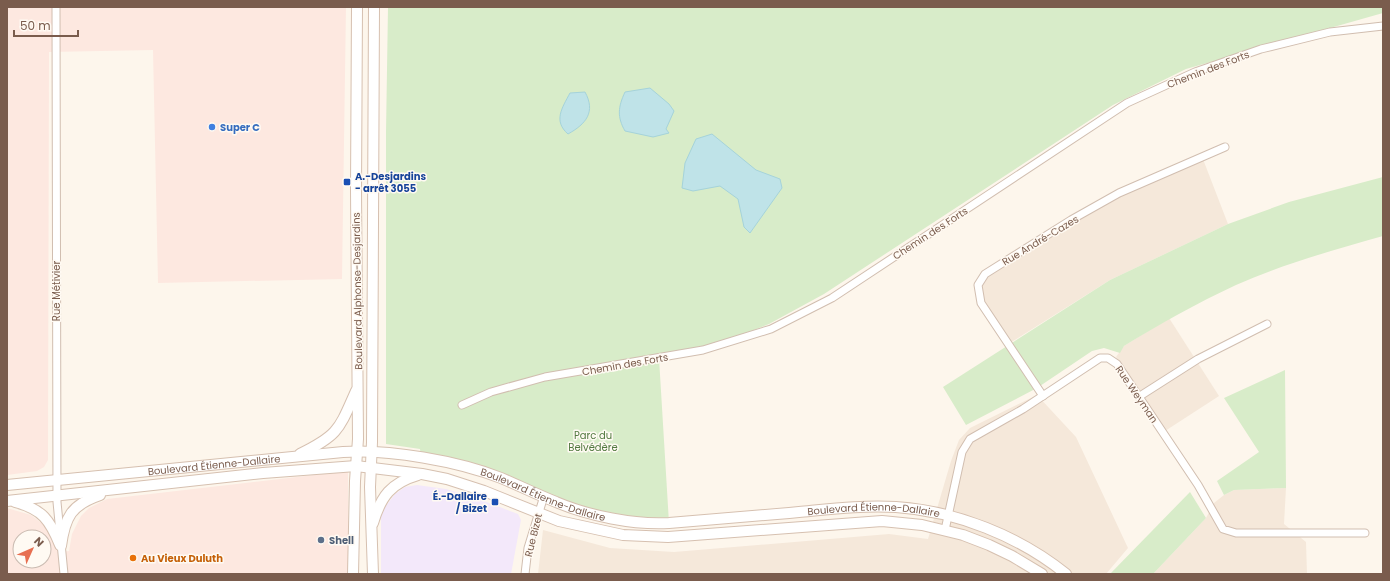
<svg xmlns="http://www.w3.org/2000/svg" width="1390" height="581" viewBox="0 0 1390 581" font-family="Poppins,sans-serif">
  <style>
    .residential { fill: #f5e8da }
    .commercial { fill: #fde8e0; fill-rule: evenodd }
    .education { fill: #f3e8fa }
    .green { fill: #d8ecc9 }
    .water { fill: #bfe3e8; stroke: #a5d3da }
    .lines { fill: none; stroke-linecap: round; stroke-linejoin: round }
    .street-casing { stroke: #d1beb0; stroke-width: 9 }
    .secondary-casing { stroke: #d6c0b0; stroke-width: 12 }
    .street { stroke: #fff; stroke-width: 7 }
    .secondary { stroke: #fff; stroke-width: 10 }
    .shop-dot { fill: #3f7fe0; stroke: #fffaf3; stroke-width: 1.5 }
    .transit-dot { fill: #1a4fb4; stroke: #fffaf3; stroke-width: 1.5 }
    .service-dot { fill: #5c6f8a; stroke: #fffaf3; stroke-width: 1.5 }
    .food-dot { fill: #e8710a; stroke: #fffaf3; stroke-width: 1.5 }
    .labels { text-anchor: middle; stroke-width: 3; stroke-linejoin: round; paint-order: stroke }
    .street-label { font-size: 10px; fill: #7a5c4d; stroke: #fffaf3 }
    .shop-label { font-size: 10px; font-weight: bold; fill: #366cbe; stroke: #fffaf3; text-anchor: start }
    .transit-label { font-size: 10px; font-weight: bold; fill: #164399; stroke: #fffaf3; text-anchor: start }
    .park-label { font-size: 10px; fill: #537a41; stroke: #fffaf3 }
    .service-label { font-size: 10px; font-weight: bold; fill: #4e5e75; stroke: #fffaf3; text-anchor: start }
    .food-label { font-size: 10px; font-weight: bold; fill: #c56008; stroke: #fffaf3; text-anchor: start }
  </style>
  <rect width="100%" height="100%" fill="#fdf6ec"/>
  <!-- residential -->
  <g class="residential">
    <path d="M1201,154L1228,224L1110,280L1010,343L977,299L982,274L1069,217Z"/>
    <path d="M1169,318L1219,396L1165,431L1116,357L1124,346Z"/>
    <path d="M1037,395L1076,437L1128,548L1106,574H538L543,530L610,548L674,552L889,534L928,539L951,461L959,440L970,428Z"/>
    <path d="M1286,488L1284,524L1306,542L1307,574H1153L1206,518L1214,503L1224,495L1234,490Z"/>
  </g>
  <!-- commercial -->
  <g class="commercial">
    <path d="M7,7H346L342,279L158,283L153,50L49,52L48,460L44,467L37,471L7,475Z"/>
    <path d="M348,471V574H7V508L31,515L44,525L52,537L58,552L69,551L72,534L81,516L89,508L107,499ZM20,537H44V561H20Z"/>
  </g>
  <!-- education -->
  <path class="education" d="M417,485L446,489L476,498L518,514L521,520L511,574H381V516L385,507L395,494L405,487Z"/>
  <!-- green -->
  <g class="green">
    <path d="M388,7H1383V13L1186,69L1113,105L824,294L769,324L703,350L659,358L669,523L606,517L500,478L421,458L420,449L386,444V132Z"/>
    <path d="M1383,177V236C1334,250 1283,264 1236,285C1197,303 1160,324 1124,346L1120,353L1104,348L1092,351L1037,388L966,425L943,387L1110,280L1228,224L1289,202Z"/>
    <path d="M1285,370L1286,488L1234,490L1224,495L1217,481L1259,452L1224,398Z"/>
    <path d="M1190,492L1206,518L1153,574H1110Z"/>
  </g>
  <!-- water -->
  <g class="water">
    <path d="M650,88L669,104L674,111L666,129L669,133L653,137L625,131C617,117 618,107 625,92Z"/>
    <path d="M585,92C596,112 586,124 568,134C553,121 562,108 570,93Z"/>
    <path d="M712,134L756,170L780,179L782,188L750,233L744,227L738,199L720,186L693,191L682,188L685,163L696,139Z"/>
  </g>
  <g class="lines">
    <defs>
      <g id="street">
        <path d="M56,7L57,502L64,574"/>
        <path d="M1043,396L981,303L978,285L985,274L1071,220L1119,193L1225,147"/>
        <path d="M1140,396L1198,359L1267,324"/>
        <path d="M462,405L491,392L545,377L703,350L771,329L832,298L1127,103L1195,72L1261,49L1330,32L1383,26"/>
        <path d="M945,530L962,452L970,439L1023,409L1100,358H1108L1117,364L1198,485L1223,529L1236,533H1365"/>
        <path d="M525,574L528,548L544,496"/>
      </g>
      <g id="secondary">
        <path d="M300,454C339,435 339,429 356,391"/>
        <path id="s1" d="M7,485L343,452C389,449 458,461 501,478C520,486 538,495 556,502C589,516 634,525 669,523C713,519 756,516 799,512C831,509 864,505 896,507C956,511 1019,536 1066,574"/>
        <path d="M7,501L263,473L356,466L422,474L447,479L484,491L559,521L623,535L668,537L882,521L922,525L963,535L989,545L1012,556L1042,574"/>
        <path d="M15,502C42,509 50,520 60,545"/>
        <path d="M373,523C381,496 391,483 418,475"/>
        <path d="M61,546C65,517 71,505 100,495"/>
        <path d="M353,574L355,481L358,439L356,190L357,7"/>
        <path d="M373,574L370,487L372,442L374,7"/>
      </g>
    </defs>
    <!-- street casing -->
    <use href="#street" class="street-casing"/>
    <!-- secondary casing -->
    <use href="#secondary" class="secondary-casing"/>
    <!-- street -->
    <use href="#street" class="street"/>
    <!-- secondary -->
    <use href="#secondary" class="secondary"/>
  </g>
  <!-- markers -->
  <circle class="shop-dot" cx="212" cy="127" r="4"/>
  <g class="transit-dot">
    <rect x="343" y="178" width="8" height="8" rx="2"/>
    <rect x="491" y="498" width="8" height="8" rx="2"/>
  </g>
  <circle class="service-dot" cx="321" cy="540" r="4"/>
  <circle class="food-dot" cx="133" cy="558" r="4"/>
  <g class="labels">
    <!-- street labels -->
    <g class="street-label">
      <text transform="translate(1208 69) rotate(-21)" y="4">Chemin des Forts</text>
      <text transform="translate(930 233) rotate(-33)" y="4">Chemin des Forts</text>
      <text transform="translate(1040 240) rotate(-31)" y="4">Rue André-Cazes</text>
      <text transform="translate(56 291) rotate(-90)" y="4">Rue Métivier</text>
      <text transform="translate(357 291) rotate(-91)" y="4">Boulevard Alphonse-Desjardins</text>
      <text transform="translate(625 364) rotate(-10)" y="4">Chemin des Forts</text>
      <text transform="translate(1137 394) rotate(56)" y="4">Rue Weyman</text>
      <text dy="4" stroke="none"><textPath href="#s1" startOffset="208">Boulevard Étienne-Dallaire</textPath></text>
      <text dy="4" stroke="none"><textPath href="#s1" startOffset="544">Boulevard Étienne-Dallaire</textPath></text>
      <text dy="4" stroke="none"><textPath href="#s1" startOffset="880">Boulevard Étienne-Dallaire</textPath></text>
      <text transform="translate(533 535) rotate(-76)" y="4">Rue Bizet</text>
    </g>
    <!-- shop labels -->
    <g class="shop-label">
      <text x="220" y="131">Super C</text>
    </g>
    <!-- transit labels -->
    <g class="transit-label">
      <text x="355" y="180">A.-Desjardins<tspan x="355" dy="12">- arrêt 3055</tspan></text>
      <text x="487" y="500" text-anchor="end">É.-Dallaire<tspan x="487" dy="12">/ Bizet</tspan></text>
    </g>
    <!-- park labels -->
    <g class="park-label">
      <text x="593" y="439">Parc du<tspan x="593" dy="12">Belvédère</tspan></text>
    </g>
    <!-- service labels -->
    <g class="service-label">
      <text x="329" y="544">Shell</text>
    </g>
    <!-- food labels -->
    <g class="food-label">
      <text x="141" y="562">Au Vieux Duluth</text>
    </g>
  </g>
  <!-- border -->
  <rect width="1390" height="581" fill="none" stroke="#7a5c4d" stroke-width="16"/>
  <!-- north arrow -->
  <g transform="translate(32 549) rotate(45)"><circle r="19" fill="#fffaf3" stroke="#cabbb1"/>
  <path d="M0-3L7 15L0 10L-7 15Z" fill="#e76f51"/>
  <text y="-6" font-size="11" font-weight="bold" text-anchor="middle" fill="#7a5c4d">N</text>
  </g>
  <!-- scale -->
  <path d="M14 30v6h64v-6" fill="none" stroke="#7a5c4d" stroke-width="2"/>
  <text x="20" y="30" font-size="12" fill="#7a5c4d" stroke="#fffaf3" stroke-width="3" paint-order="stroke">50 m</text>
</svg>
